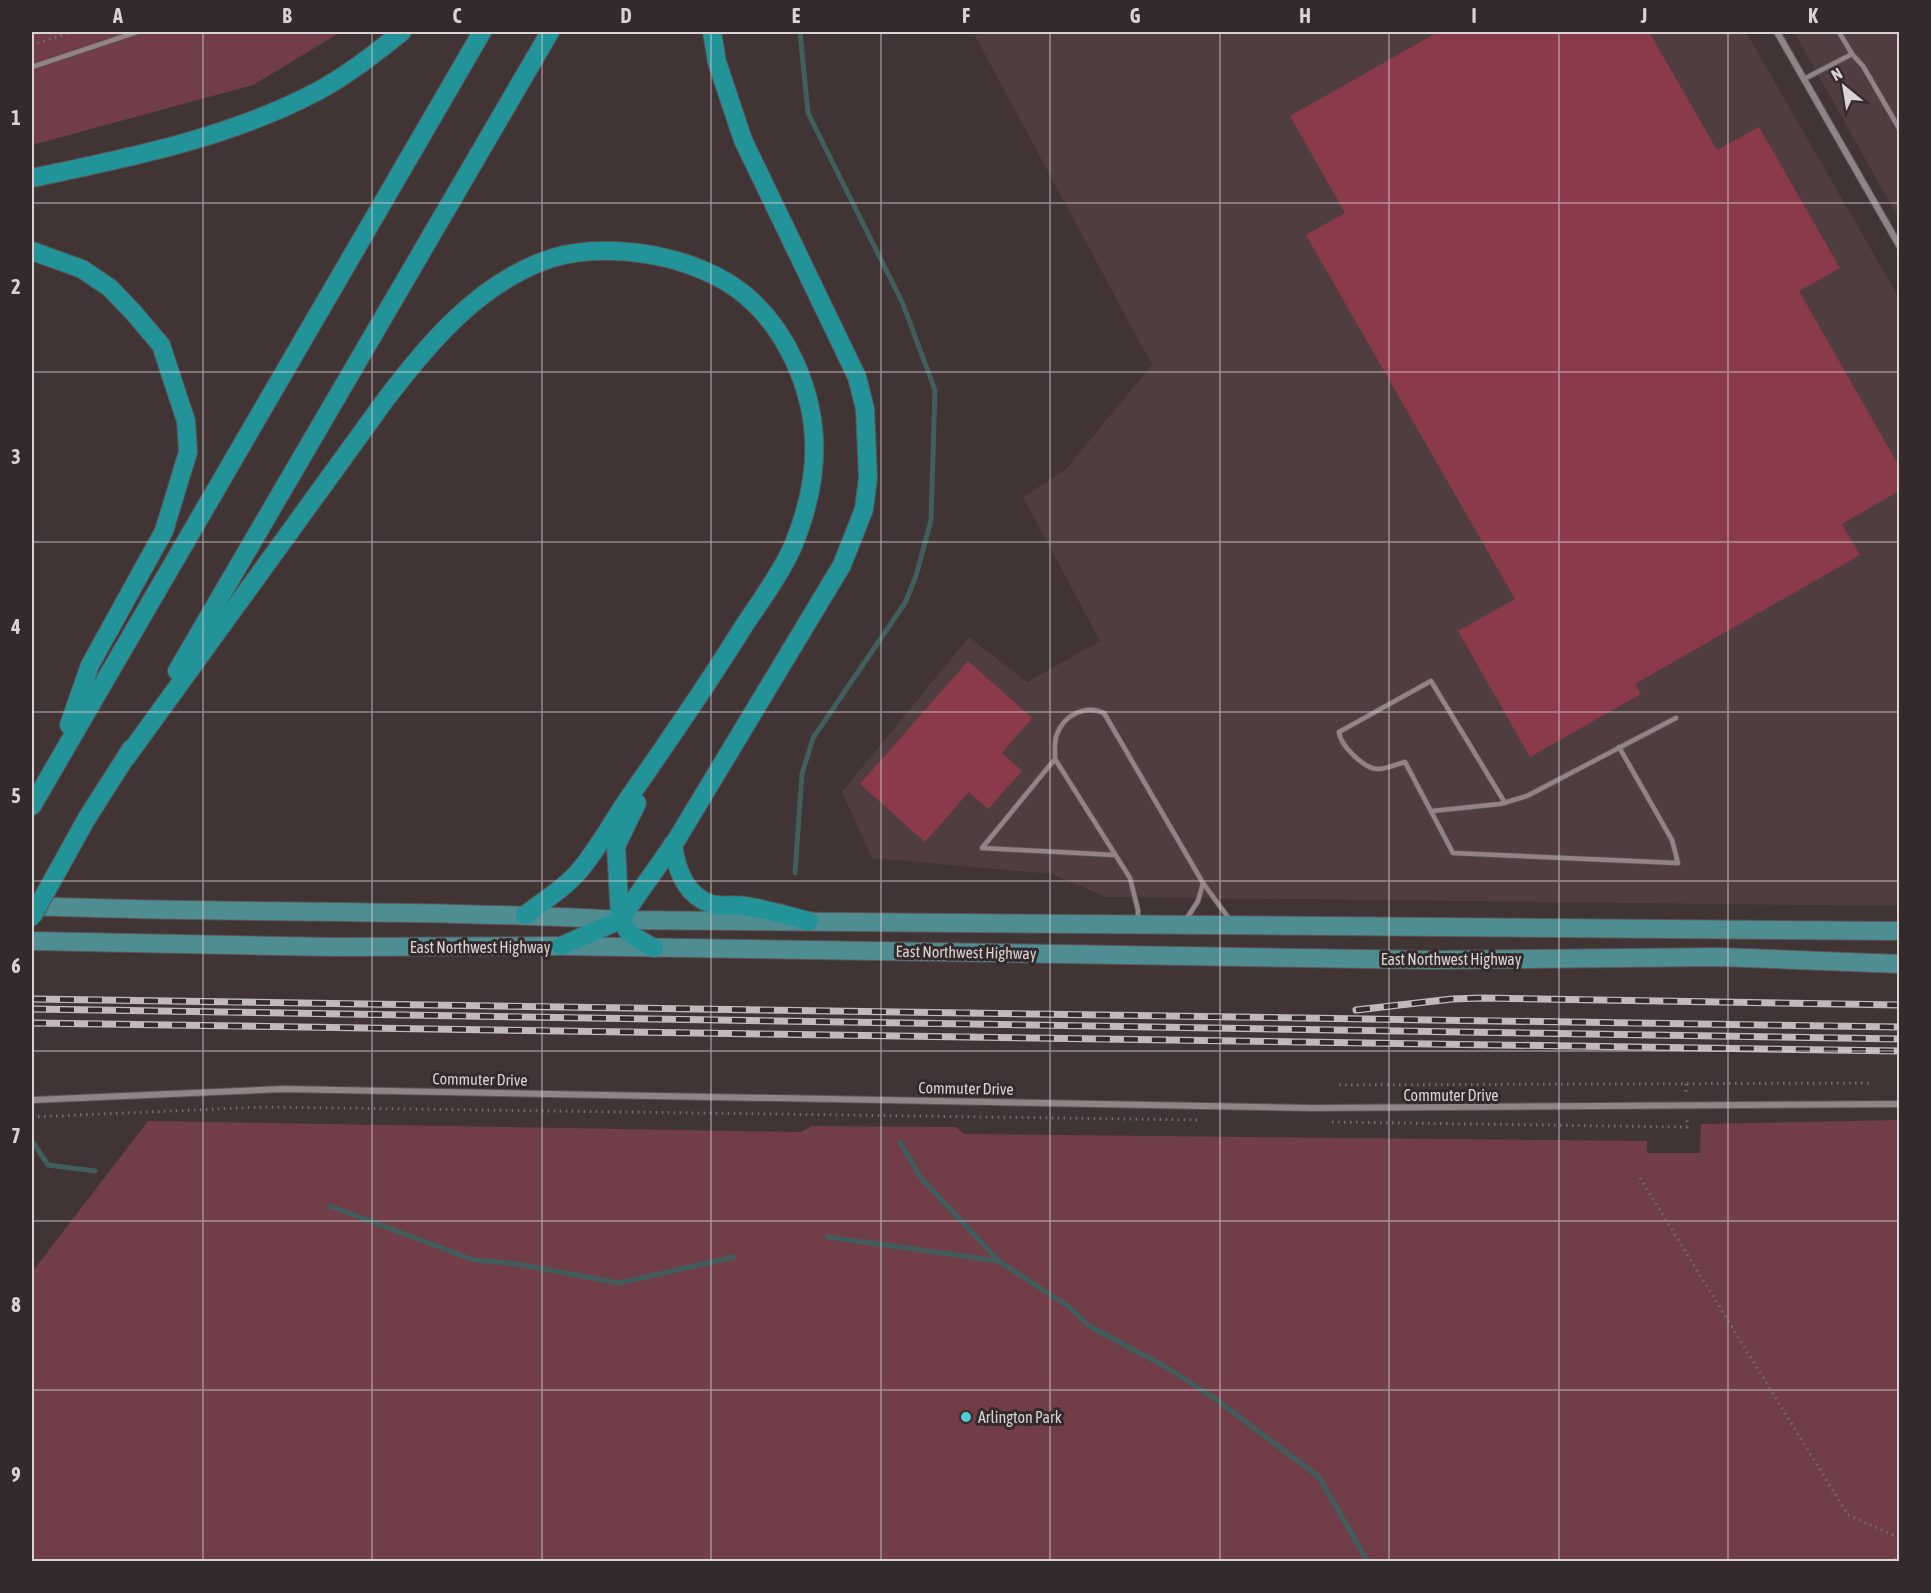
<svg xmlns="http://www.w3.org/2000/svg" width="1931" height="1593" viewBox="0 0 1931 1593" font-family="'Asap Condensed',sans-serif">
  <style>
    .built { fill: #503d3f }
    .green { fill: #713e47 }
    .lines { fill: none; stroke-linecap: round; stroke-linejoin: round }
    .stream { stroke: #415d5e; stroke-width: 5 }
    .building { fill: #8b3a4a }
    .lane-casing { stroke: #5c5254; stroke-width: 6 }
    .street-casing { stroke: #5c5254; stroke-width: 8 }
    .primary-casing { stroke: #5c5254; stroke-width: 20 }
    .highway-casing { stroke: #5c5254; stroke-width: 20 }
    .path { stroke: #766c6d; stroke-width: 3; stroke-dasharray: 1.5 4.5; stroke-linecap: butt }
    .lane { stroke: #928385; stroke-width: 4.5 }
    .street { stroke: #928385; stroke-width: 6 }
    .primary { stroke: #4e8d91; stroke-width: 18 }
    .highway { stroke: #219399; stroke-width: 18 }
    .rail-casing { stroke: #c2baba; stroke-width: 7 }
    .rail { stroke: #352a2b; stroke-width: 4.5; stroke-dasharray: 14; stroke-linecap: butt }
    .highway-bridge-casing { stroke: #5c5254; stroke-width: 20; stroke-linecap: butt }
    .highway-bridge { stroke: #219399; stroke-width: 18 }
    .grid { fill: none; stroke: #dad3d3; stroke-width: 1.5; stroke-opacity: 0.55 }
    .poi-dot { fill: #51ccd4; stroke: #352a2b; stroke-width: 2 }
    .labels { text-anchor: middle; stroke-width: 6; stroke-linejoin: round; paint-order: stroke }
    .street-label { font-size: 16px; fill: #dad3d3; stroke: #352a2b }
    .poi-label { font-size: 16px; fill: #dad3d3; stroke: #352a2b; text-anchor: start }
    .neatline { fill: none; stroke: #dad3d3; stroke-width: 2 }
    .grid-label { font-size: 20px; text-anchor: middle; font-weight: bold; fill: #dad3d3 }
  </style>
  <rect width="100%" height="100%" fill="#403435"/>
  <!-- built -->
  <g class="built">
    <path d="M973,32H1746L1899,298V906L1106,897L1052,874L872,858L842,792L969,637L1027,682L1100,641L1023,497L1066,469L1152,365Z"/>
    <path d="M1794,32H1899V219Z"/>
  </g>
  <!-- green -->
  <g class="green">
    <path d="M32,32H341L253,85L32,145Z"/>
    <path d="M1899,1120V1561H32V1272L148,1121L801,1132L812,1126L956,1127L964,1134L1647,1141V1153H1700L1701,1124Z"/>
  </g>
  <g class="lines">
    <!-- stream -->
    <g class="stream">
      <path d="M795,873L802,774L813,738L905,603L916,576L931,520L935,390L903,304L808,113L800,32"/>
      <path d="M32,1141L48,1165L95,1171"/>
      <path d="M900,1142L921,1178L999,1261L1069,1307L1089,1326L1166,1367L1214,1398L1319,1477L1368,1562"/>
      <path d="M330,1206L474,1260L517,1264L619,1283L734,1257"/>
      <path d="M828,1237L999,1261"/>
    </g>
  </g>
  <!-- building -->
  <g class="building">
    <path d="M1438,32H1649L1717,150L1759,127L1840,268L1799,291L1899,466V491L1842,524L1860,555L1635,684L1641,694L1530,757L1458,631L1515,599L1306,235L1345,213L1290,116Z"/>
    <path d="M968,661L1032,718L1002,753L1022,771L988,809L969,792L925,842L860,784Z"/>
  </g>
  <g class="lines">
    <defs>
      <g id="lane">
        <path d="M1839,32L1852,54L1863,66L1900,130"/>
        <path d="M32,67L137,32"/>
        <path d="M1804,79L1852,54"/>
        <path d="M1055,759C1055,751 1054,741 1057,734C1064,715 1086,704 1104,713L1203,883L1230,920"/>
        <path d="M1505,803L1431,681L1339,732C1340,745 1364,769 1378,769C1387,769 1397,764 1405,762L1453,853L1678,863L1672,840L1619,747"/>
        <path d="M1432,811L1500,804L1527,796L1676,718"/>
        <path d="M1115,855L982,848L1055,759L1130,878L1138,910V922"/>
        <path d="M1187,918L1198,901L1203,883"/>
      </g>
      <g id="street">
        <path d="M1777,32L1900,247"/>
        <path d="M32,1100L283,1089L1311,1108L1900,1104"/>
      </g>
      <g id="primary">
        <path d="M32,906C227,914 424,909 620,920L1900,931"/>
        <path d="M32,941L333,947L561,946L1431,960L1719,957L1900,964"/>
      </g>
      <g id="highway">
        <path d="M32,178C127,158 229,138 316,92C347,76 375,53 402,32"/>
        <path d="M32,251L82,269L110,288L133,312L161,345L186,421L188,452L164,531L90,665L69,725"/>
        <path d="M177,671L550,32"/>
        <path d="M126,758L386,399C428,344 475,288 541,262C600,238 696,254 745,295C786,329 811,386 814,438C816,475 807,512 793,546C779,578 754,609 735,640C701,694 665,746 628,799C612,822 598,849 579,871C565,888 543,901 525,915"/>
        <path d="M637,803L616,846L620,920L630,934L654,948"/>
        <path d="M32,806L482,32"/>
        <path d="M87,818L131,749"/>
        <path d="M673,844C676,869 685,895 711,904C722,907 734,904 744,906C766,909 788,916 809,921"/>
        <path d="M561,946L620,920L677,839L842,565L864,509L868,478L865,409L857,377L743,140L717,62L712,32"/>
      </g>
    </defs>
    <!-- lane casing -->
    <use href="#lane" class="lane-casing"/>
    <!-- street casing -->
    <use href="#street" class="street-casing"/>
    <!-- primary casing -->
    <use href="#primary" class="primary-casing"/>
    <!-- highway casing -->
    <use href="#highway" class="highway-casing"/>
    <!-- path -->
    <g class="path">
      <path d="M32,45L72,32"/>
      <path d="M1686,1084V1095"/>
      <path d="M1339,1085L1871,1083"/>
      <path d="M32,1117L263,1107L1202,1120"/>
      <path d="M1332,1122L1687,1127V1117"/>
      <path d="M1640,1178L1848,1515L1900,1538"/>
      <path d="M1889,1562L1900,1556"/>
    </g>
    <!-- lane -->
    <use href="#lane" class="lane"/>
    <!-- street -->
    <use href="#street" class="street"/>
    <!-- primary -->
    <use href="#primary" class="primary"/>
    <!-- highway -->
    <use href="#highway" class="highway"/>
    <defs>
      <g id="rail">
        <path d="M32,999L1900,1027"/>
        <path d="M32,1009L1900,1039"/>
        <path d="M1356,1010L1452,999L1482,998L1900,1005"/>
        <path d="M32,1023L1900,1051"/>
      </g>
    </defs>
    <!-- rail casing -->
    <use href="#rail" class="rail-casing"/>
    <!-- rail -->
    <use href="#rail" class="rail"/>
    <defs>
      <path id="highway-bridge" d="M32,917L87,818"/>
    </defs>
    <!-- highway-bridge casing -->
    <use href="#highway-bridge" class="highway-bridge-casing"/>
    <!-- highway-bridge -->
    <use href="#highway-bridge" class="highway-bridge"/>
  </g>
  <!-- grid -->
  <path class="grid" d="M203,32V1562M372,32V1562M542,32V1562M711,32V1562M881,32V1562M1050,32V1562M1220,32V1562M1389,32V1562M1559,32V1562M1728,32V1562M32,203H1900M32,372H1900M32,542H1900M32,712H1900M32,881H1900M32,1051H1900M32,1221H1900M32,1390H1900"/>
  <!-- markers -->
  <circle class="poi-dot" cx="966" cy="1417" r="6"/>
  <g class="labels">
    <!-- street labels -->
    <g class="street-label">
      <text x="480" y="953">East Northwest Highway</text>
      <text transform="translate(966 952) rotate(1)" y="6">East Northwest Highway</text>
      <text x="1451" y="965">East Northwest Highway</text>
      <text transform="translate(480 1079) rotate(1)" y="6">Commuter Drive</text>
      <text transform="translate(966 1088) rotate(1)" y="6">Commuter Drive</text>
      <text x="1451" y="1101">Commuter Drive</text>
    </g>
    <!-- poi labels -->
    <g class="poi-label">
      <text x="978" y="1423">Arlington Park</text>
    </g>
  </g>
  <!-- border -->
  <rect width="1931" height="1593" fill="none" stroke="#352a2b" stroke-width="66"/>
  <!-- north arrow -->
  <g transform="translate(1844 87) rotate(330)" stroke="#352a2b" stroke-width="4.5" paint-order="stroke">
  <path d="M0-4.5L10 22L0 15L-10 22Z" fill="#dad3d3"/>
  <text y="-9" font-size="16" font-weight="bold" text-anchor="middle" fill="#dad3d3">N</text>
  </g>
  <rect x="33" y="33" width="1865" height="1527" class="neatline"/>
  <g class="grid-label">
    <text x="118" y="23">A</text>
    <text x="287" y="23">B</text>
    <text x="457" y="23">C</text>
    <text x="626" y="23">D</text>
    <text x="796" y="23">E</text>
    <text x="966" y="23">F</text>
    <text x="1135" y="23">G</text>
    <text x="1305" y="23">H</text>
    <text x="1474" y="23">I</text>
    <text x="1644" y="23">J</text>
    <text x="1813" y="23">K</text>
    <text x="16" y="125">1</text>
    <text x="16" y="294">2</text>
    <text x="16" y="464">3</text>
    <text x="16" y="634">4</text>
    <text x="16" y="803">5</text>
    <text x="16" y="973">6</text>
    <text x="16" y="1143">7</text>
    <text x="16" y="1312">8</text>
    <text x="16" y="1482">9</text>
  </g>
</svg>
